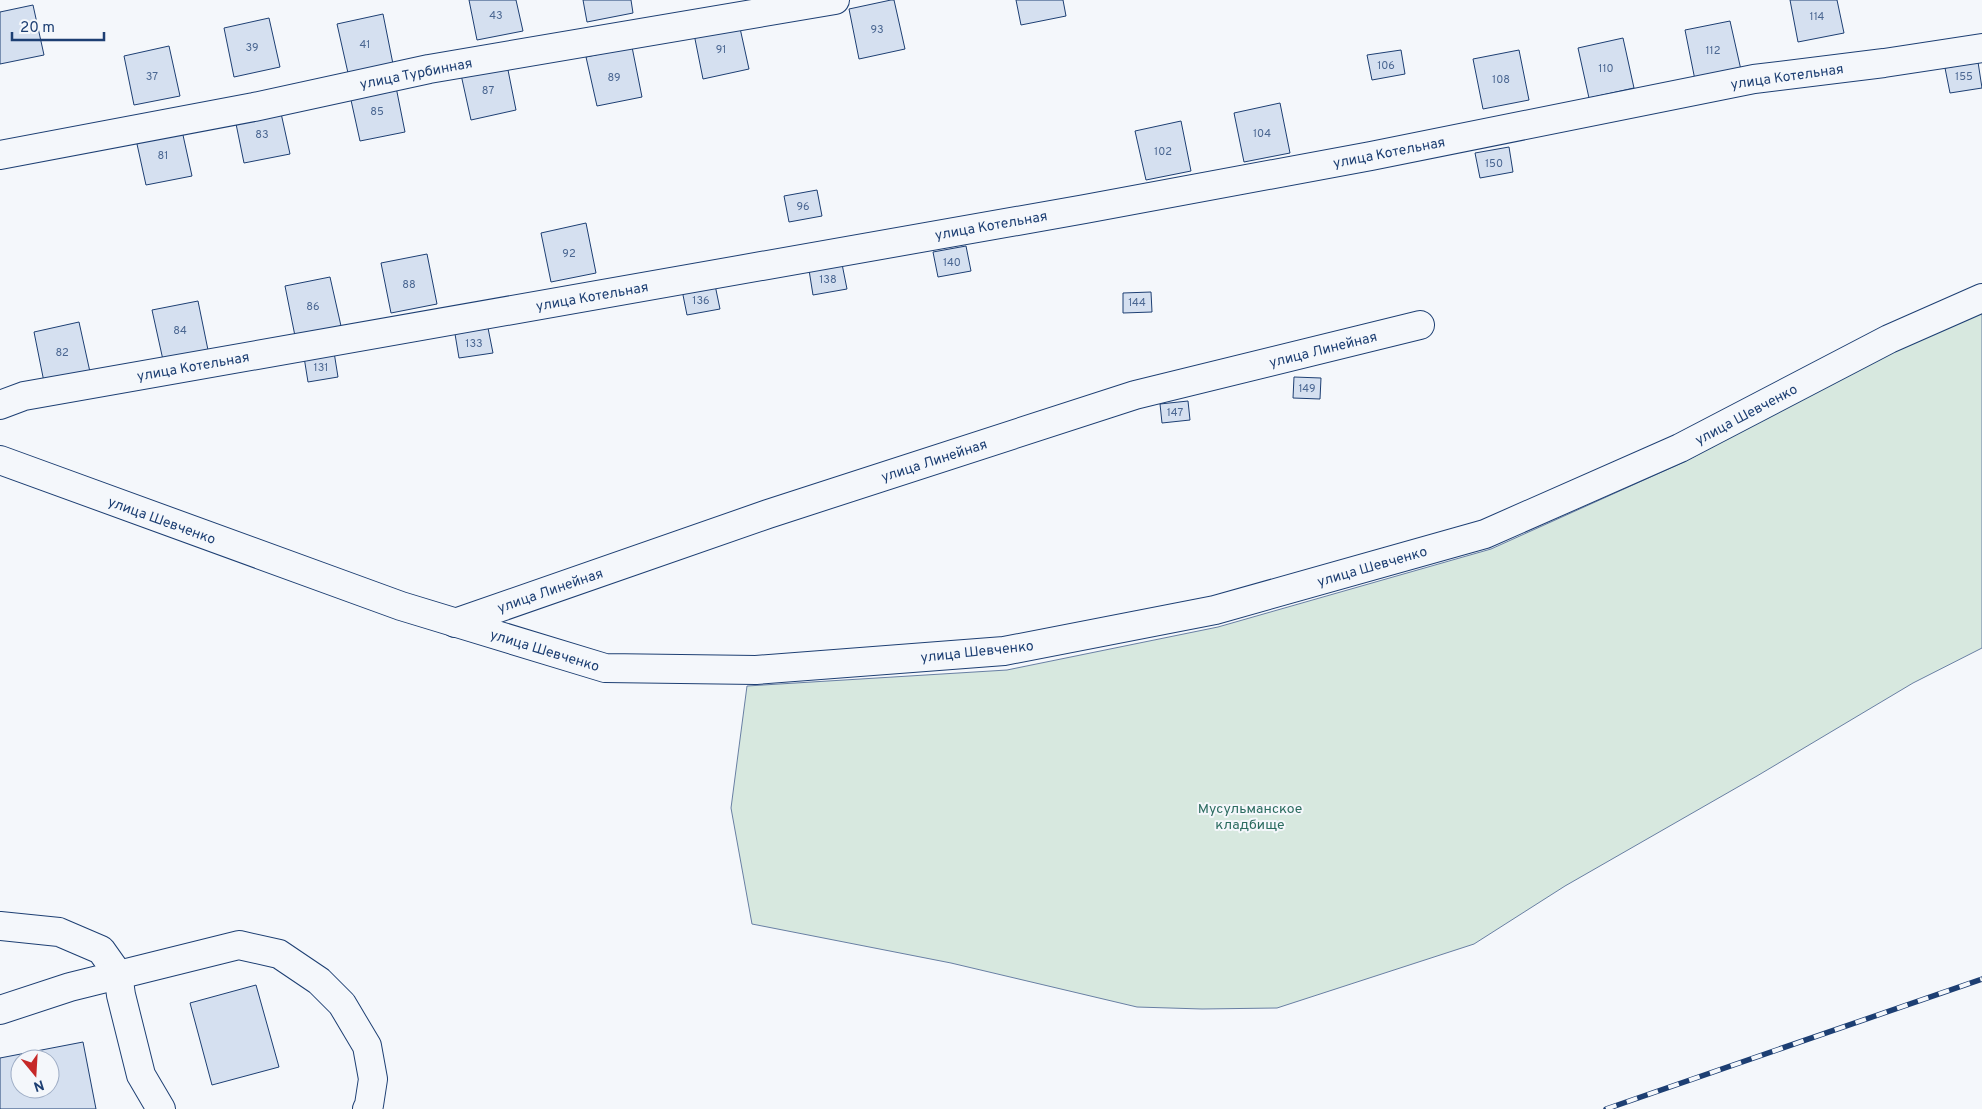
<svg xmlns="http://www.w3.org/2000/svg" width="1982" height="1109" viewBox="0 0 1982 1109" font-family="Overpass,sans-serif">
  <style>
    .green { fill: #d7e8df; stroke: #687fa3 }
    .building { fill: #d5e0f0; stroke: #1d3f73; fill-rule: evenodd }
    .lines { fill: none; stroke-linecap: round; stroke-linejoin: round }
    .minor-casing { stroke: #1d3f73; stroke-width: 30 }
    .minor { stroke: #f4f7fb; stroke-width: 28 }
    .rail-casing { stroke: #1d3f73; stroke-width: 5.5 }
    .rail { stroke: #f4f7fb; stroke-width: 4; stroke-dasharray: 11; stroke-linecap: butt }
    .labels { text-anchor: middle; stroke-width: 4; stroke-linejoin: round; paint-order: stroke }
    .number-label { font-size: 11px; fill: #4b6792 }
    .street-label { font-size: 14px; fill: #1d3f73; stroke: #f4f7fb }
    .park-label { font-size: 14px; fill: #2c6c60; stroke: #f4f7fb }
  </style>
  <rect width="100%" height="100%" fill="#f4f7fb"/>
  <!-- green -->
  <path class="green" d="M1982,312V648L1913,683L1757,776L1565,886L1474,944L1277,1008L1202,1009L1137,1007L951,963L752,924L731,808L747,686L1007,670L1218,627L1491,549L1686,461L1895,348Z"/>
  <!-- building -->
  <g class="building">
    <path d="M469,0H516L523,31L477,40Z"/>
    <path d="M583,0H631L633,13L587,22Z"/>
    <path d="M891,0H894L905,49L859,59L849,9Z"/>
    <path d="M1016,0H1063L1066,16L1021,25Z"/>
    <path d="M1790,0H1837L1844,33L1798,42Z"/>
    <path d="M33,5L44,55L0,64V12Z"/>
    <path d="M383,14L393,64L348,73L337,24Z"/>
    <path d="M269,18L280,67L234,77L224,28Z"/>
    <path d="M738,19L749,69L703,79L693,29Z"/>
    <path d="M1730,21L1741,70L1695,80L1685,30Z"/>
    <path d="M1623,38L1634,88L1589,98L1578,48Z"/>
    <path d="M169,46L180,96L134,105L124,56Z"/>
    <path d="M632,47L642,97L597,106L586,57Z"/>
    <path d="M1401,50L1405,74L1372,80L1367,55Z"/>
    <path d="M1519,50L1529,100L1483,109L1473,59Z"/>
    <path d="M506,60L516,110L471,120L460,70Z"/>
    <path d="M1978,62L1982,88L1950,93L1945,68Z"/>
    <path d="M395,82L405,132L360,141L349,91Z"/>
    <path d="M1280,103L1290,153L1244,162L1234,113Z"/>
    <path d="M279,104L290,154L244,163L234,114Z"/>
    <path d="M1181,121L1191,171L1146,180L1135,131Z"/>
    <path d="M181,126L192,176L146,185L135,135Z"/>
    <path d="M1509,147L1513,172L1480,178L1475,153Z"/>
    <path d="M817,190L822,216L789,222L784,196Z"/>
    <path d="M586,223L596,273L551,282L541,233Z"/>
    <path d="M966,246L971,271L938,277L933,252Z"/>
    <path d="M427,254L437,304L391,313L381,263Z"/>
    <path d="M842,264L847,289L813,295L809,270Z"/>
    <path d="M330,277L341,326L295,336L285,286Z"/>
    <path d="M715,285L720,309L687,315L682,290Z"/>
    <path d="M1151,292L1152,312L1123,313V293Z"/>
    <path d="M198,301L208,350L163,360L152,310Z"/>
    <path d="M79,322L90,372L44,382L34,332Z"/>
    <path d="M488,328L493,353L459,358L455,334Z"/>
    <path d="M334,352L338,377L308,382L304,357Z"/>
    <path d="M1294,377L1321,378L1320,399L1293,398Z"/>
    <path d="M1188,401L1190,420L1162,423L1160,404Z"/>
    <path d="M256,985L279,1067L212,1085L190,1003Z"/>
    <path d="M83,1042L96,1109H0V1058ZM20,1059H50V1089H20Z"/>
  </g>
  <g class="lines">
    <defs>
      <g id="minor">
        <path d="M0,155L254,107L429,69L835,0"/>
        <path d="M0,405L24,396L1085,209L1371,156L1754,79L1884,63L1982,48"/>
        <path d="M0,460L401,606L605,668L756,670L1004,651L1215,610L1485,534L1680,448L1889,339L1982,298"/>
        <path d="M455,623L768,514L1135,395L1420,325"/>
        <path d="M0,926L59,932L101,950L118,974L121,995L141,1075L161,1109"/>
        <path d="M0,1010L70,987L239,945L279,954L319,981L342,1004L367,1046L373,1079L369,1105L367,1109"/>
      </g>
    </defs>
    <!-- minor casing -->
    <use href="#minor" class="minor-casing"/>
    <!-- minor -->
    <use href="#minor" class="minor"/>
    <defs>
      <path id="rail" d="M1606,1109L1982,979"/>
    </defs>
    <!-- rail casing -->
    <use href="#rail" class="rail-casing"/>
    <!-- rail -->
    <use href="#rail" class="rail"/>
  </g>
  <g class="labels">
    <!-- number labels -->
    <g class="number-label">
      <text x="496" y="19">43</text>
      <text x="1817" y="20">114</text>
      <text x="877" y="33">93</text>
      <text x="365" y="48">41</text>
      <text x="252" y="51">39</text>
      <text x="721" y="53">91</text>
      <text x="1713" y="54">112</text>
      <text x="1386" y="69">106</text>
      <text x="1606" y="72">110</text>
      <text x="152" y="80">37</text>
      <text x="1964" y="80">155</text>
      <text x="614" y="81">89</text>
      <text x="1501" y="83">108</text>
      <text x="488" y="94">87</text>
      <text x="377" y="115">85</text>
      <text x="1262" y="137">104</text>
      <text x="262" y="138">83</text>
      <text x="1163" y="155">102</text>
      <text x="163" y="159">81</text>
      <text x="1494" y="167">150</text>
      <text x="803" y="210">96</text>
      <text x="569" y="257">92</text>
      <text x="952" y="266">140</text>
      <text x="828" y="283">138</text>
      <text x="409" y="288">88</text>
      <text x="701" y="304">136</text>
      <text x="1137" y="306">144</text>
      <text x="313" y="310">86</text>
      <text x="180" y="334">84</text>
      <text x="474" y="347">133</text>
      <text x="62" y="356">82</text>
      <text x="321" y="371">131</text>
      <text x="1307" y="392">149</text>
      <text x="1175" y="416">147</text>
    </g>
    <!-- street labels -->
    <g class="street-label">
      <text transform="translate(416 73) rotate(-11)" y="5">улица Турбинная</text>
      <text transform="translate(1787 76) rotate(-8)" y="5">улица Котельная</text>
      <text transform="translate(1389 152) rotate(-11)" y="5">улица Котельная</text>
      <text transform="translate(991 225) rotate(-10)" y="5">улица Котельная</text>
      <text transform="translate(592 296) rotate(-10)" y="5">улица Котельная</text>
      <text transform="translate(1323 349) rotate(-14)" y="5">улица Линейная</text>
      <text transform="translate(193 366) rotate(-10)" y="5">улица Котельная</text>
      <text transform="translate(1746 414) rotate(-28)" y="5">улица Шевченко</text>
      <text transform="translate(934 460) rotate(-18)" y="5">улица Линейная</text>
      <text transform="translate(162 520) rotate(20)" y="5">улица Шевченко</text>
      <text transform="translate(1372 566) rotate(-16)" y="5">улица Шевченко</text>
      <text transform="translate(550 590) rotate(-19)" y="5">улица Линейная</text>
      <text transform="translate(545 650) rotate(17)" y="5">улица Шевченко</text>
      <text transform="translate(977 651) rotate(-6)" y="5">улица Шевченко</text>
    </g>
    <!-- park labels -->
    <g class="park-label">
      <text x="1250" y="813">Мусульманское<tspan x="1250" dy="16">кладбище</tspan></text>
    </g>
  </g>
  <!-- north arrow -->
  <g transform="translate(35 1074) rotate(162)"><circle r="24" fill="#f4f7fb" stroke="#9eadc5"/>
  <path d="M0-4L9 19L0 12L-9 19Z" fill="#c62828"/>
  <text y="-8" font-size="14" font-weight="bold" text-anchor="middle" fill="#1d3f73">N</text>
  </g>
  <!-- scale -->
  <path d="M12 32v8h92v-8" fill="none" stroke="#1d3f73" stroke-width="2.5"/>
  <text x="20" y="32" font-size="15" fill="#1d3f73" stroke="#f4f7fb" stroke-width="4" paint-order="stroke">20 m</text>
</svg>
